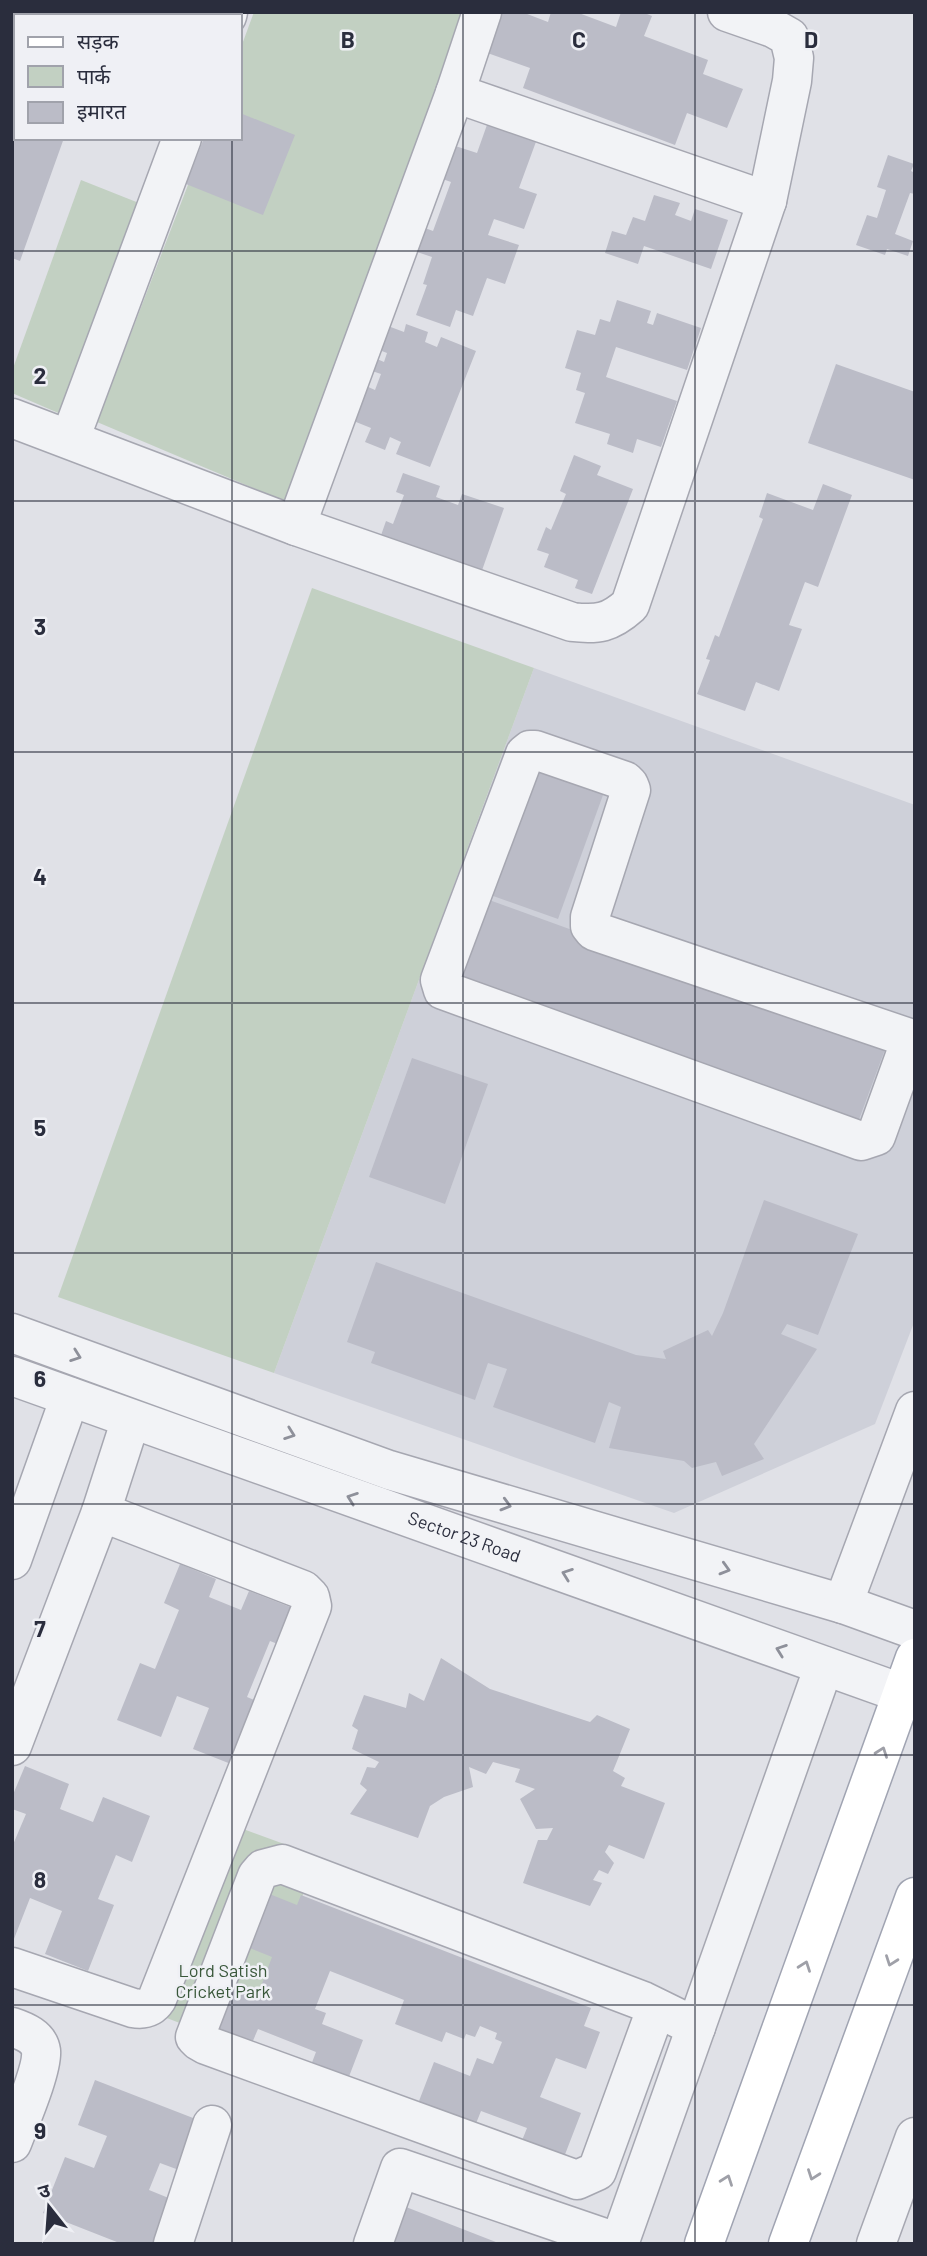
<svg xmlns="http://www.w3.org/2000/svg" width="927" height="2256" viewBox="0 0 927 2256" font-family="Barlow,'Noto Sans Devanagari',sans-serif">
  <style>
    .built { fill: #ced0d9 }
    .green { fill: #c2d0c2 }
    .building { fill: #bbbcc7 }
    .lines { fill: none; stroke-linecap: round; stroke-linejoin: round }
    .minor-casing { stroke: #a6a7b1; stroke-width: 41 }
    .major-casing { stroke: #a0a4b2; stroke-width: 41 }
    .minor { stroke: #f2f3f6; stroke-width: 38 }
    .major { stroke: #fff; stroke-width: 38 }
    .oneway { stroke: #8e909a }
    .oneway2 { stroke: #9fa0a8 }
    .grid { fill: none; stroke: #2a2d3d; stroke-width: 2; stroke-opacity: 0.55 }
    .labels { text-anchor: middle; stroke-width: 5; stroke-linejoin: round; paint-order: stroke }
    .street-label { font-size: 18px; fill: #2a2d3d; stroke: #eff0f5 }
    .park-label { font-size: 18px; fill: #39573a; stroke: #eff0f5 }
    .grid-label { font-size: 23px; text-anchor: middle; font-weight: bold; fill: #2a2d3d; stroke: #eff0f5; stroke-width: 5; stroke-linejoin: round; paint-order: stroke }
  </style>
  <rect width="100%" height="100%" fill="#e0e1e7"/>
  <!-- built -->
  <path class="built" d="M534,668L915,805V1320L875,1424L674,1513L274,1373Z"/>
  <!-- green -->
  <g class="green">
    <path d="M254,12H473L291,504L97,422L206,138H240V50Z"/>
    <path d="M81,180L144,205L63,415L12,393V371Z"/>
    <path d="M312,588L534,668L274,1373L58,1297Z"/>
    <path d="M235,1826L317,1856L247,2049L159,2015Z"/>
  </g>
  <!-- building -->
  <g class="building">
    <path d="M12,12H77L75,16H16V138H64L20,261L12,258Z"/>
    <path d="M494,12H522L548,22L551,12H576L616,27L621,12H642L652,16L644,36L708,60L703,74L743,89L727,128L687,113L675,145L523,88L530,68L479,50Z"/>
    <path d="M240,113L295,135L263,215L186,184L204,138H240Z"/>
    <path d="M488,122L537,139L519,188L537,194L524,229L494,219L488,235L519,245L505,284L487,278L473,316L456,310L450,327L416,315L427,285L423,284L432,257L408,249L417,225L433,231L451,182L434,176L446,143L477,153Z"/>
    <path d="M888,155L914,164L911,171L915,173V194L910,193L895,234L913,241L908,256L887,249L885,255L856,245L867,215L877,218L886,190L877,187Z"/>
    <path d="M654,195L680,203L675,215L691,221L695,209L728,220L711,269L644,246L638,264L605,253L612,231L626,235L633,217L645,221Z"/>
    <path d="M617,300L651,311L647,323L653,325L657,313L701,328L687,370L616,347L606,377L677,401L661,447L637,439L633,453L607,444L610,434L575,423L585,393L576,390L581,373L565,368L577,330L595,335L600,319L610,322Z"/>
    <path d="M406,324L428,332L425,342L437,347L441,337L476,351L430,467L396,454L401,442L390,437L385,450L365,442L371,428L346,418L366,386L375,390L381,374L372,371L377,359L384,362L387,353L374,348L388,326L404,332Z"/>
    <path d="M836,364L915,392V480L808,443Z"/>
    <path d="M574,455L601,466L597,475L633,489L592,594L575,588L578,580L544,567L549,554L537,550L546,527L551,530L566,494L560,491Z"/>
    <path d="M403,473L440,486L436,497L458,505L462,494L504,508L480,576L379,541L386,521L393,524L404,495L396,492Z"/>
    <path d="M823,484L852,495L818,587L805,582L789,625L802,629L779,691L756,682L745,711L697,694L710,660L706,659L715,635L719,637L763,519L759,517L767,493L813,510Z"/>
    <path d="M530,757L607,784L558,919L482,892Z"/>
    <path d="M478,896L887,1044L854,1133L445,984Z"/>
    <path d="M412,1058L488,1084L445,1204L369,1177Z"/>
    <path d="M764,1200L858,1234L818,1335L787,1324L781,1334L817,1349L754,1444L764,1459L722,1476L716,1462L692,1468L684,1461L609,1448L621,1407L609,1402L595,1443L493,1407L507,1369L488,1363L475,1400L371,1363L375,1352L347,1342L376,1262L636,1355L666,1359L663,1351L708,1330L712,1336L723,1313Z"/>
    <path d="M180,1564L216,1579L209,1597L241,1610L249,1591L303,1612L288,1648L270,1641L247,1697L266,1705L241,1768L193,1749L209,1708L177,1696L161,1737L117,1720L140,1663L155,1669L179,1610L164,1603Z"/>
    <path d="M441,1658L490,1689L590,1722L597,1715L630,1729L613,1771L625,1778L621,1786L665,1803L644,1859L609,1845L605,1852L614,1863L608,1874L599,1870L593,1880L602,1883L590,1906L523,1883L538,1840H547L553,1828L536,1829L520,1799L535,1789L515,1782L520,1769L493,1762L486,1774L469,1767L473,1787L444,1797L430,1806L418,1838L350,1814L367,1790L360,1784L367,1767L375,1768L379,1762L352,1749L358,1730L352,1726L364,1695L406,1708L409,1693L424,1701Z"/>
    <path d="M25,1766L69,1784L60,1809L93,1822L103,1797L150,1816L132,1862L116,1855L98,1899L114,1905L88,1971L45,1954L62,1911L30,1898L12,1944V1847L26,1814L12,1809V1797Z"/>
    <path d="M257,1889L297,1905L301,1895L591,2008L584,2026L600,2032L586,2069L556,2058L540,2097L581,2113L559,2170L517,2153L527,2128L481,2111L471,2136L414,2114L434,2062L470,2076L477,2058L493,2064L502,2042L495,2039L497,2033L480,2026L475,2037L466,2034L464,2039L446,2032L442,2042L395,2024L404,2000L330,1971L315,2009L326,2013L322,2024L363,2040L345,2087L308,2073L316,2052L258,2029L249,2050L215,2037L221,1983L257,1997L272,1957L237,1943Z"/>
    <path d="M95,2080L206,2123L187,2173L160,2163L149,2190L176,2201L159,2244H122L43,2213L65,2157L94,2168L107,2136L78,2125Z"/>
    <path d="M406,2207L501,2244H392Z"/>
  </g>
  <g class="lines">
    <defs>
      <g id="minor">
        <path d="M227,16L228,12"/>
        <path d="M455,93L767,201"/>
        <path d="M12,418L296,526L572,622C598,625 610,623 630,605L767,201L792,81L794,58L789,37L773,28L727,12"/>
        <path d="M70,439L182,138"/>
        <path d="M296,526L455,93L482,12"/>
        <path d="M911,1039L876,1136L861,1141L443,990L440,980L525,754L530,750H535L625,781L629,785L631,790L590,917V926L594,931L915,1040"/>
        <path d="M12,1333L389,1470L843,1604L915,1630"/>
        <path id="s1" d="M12,1376L915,1698"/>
        <path d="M12,1560L70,1397"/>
        <path d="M843,1604L915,1411"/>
        <path d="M12,1746L101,1512L131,1419"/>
        <path d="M12,1967L133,2008C144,2010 151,2008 157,1999L312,1606L310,1597L303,1590L101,1512"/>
        <path d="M656,2009L597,2171L577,2180L206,2045L199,2041L195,2037L257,1876L263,1869L282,1864L643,2001L696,2027"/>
        <path d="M12,2027C24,2031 39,2037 41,2051C43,2069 19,2124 12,2143"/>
        <path d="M173,2244L212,2125"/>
        <path d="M373,2244L400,2168L619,2243"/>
        <path d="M619,2244L824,1666"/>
        <path d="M876,2244L915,2137"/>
      </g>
      <g id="major">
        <path d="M704,2244L915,1658"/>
        <path d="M788,2244L915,1897"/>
      </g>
    </defs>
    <!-- minor casing -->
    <use href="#minor" class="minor-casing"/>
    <!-- major casing -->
    <use href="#major" class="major-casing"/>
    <!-- minor -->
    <use href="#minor" class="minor"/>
    <!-- major -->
    <use href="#major" class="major"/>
  </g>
  <!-- one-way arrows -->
  <defs><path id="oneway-chevron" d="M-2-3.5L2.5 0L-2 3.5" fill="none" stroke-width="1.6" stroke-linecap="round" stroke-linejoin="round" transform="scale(1.75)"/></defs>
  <g class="oneway">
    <use href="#oneway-chevron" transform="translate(76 1356) rotate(20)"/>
    <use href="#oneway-chevron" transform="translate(290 1434) rotate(20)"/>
    <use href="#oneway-chevron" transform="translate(352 1498) rotate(-160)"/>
    <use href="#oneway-chevron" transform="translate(506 1505) rotate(16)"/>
    <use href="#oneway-chevron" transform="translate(725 1569) rotate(16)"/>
    <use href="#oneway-chevron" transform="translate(567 1574) rotate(-160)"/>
    <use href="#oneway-chevron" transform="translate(781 1650) rotate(-160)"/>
  </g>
  <g class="oneway2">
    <use href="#oneway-chevron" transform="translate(882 1752) rotate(-70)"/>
    <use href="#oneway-chevron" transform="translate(891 1961) rotate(110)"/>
    <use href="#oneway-chevron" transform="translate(805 1966) rotate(-70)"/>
    <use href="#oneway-chevron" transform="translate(813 2175) rotate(110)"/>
    <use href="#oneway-chevron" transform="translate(727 2180) rotate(-70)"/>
  </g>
  <!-- grid -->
  <path class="grid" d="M232,12V16M463,12V2244M695,12V2244M232,138V2244M12,251H915M12,501H915M12,752H915M12,1003H915M12,1253H915M12,1504H915M12,1755H915M12,2005H915"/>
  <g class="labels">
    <!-- street labels -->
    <g class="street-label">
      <text dy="6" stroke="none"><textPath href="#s1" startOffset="480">Sector 23 Road</textPath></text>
    </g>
    <!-- park labels -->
    <g class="park-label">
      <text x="223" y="1977">Lord Satish<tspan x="223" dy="21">Cricket Park</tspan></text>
    </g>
  </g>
  <g class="grid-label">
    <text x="348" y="48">B</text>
    <text x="579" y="48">C</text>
    <text x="811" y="48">D</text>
    <text x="40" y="384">2</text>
    <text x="40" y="635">3</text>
    <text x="40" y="885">4</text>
    <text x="40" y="1136">5</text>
    <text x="40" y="1387">6</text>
    <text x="40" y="1637">7</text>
    <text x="40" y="1888">8</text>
    <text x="40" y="2139">9</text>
  </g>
  <!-- border -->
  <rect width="927" height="2256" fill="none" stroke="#2a2d3d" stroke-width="28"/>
  <!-- legend -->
  <rect x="14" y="14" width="228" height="126" fill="#eff0f5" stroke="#a0a2ab" stroke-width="2"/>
  <rect x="28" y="37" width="35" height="10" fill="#ffffff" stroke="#a0a2ab" stroke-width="2"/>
  <text x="77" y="49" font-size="21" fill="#2a2d3d">सड़क</text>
  <rect x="28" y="66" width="35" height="21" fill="#c2d0c2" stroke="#a0a2ab" stroke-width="2"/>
  <text x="77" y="84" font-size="21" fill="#2a2d3d">पार्क</text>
  <rect x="28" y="102" width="35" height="21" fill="#bbbcc7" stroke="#a0a2ab" stroke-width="2"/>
  <text x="77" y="119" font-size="21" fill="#2a2d3d">इमारत</text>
  <!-- north arrow -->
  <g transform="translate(49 2207) rotate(343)" stroke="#eff0f5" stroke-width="5" paint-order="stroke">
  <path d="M0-5L12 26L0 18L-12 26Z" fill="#2a2d3d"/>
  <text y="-10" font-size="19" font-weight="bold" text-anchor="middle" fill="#2a2d3d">उ</text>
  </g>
</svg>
